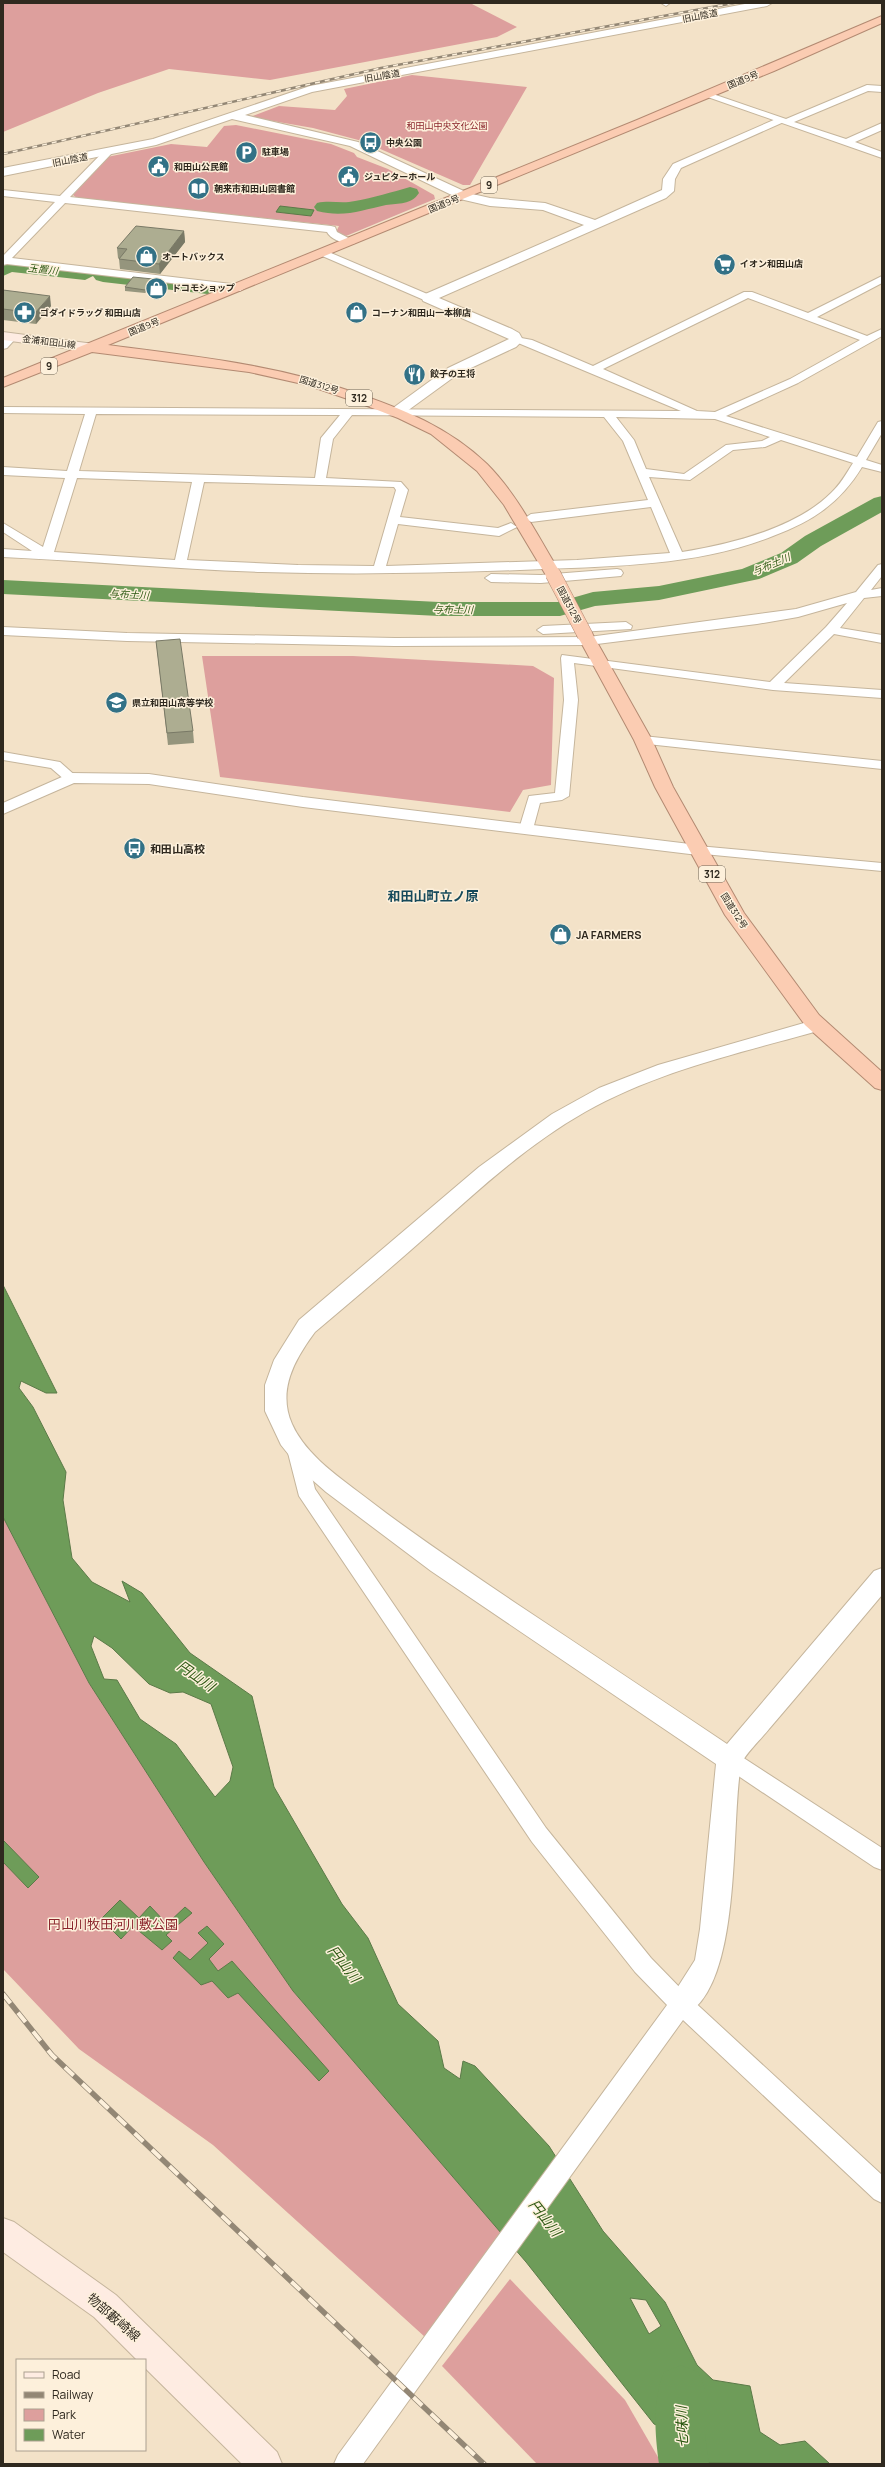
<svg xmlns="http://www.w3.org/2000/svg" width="885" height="2467" viewBox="0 0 885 2467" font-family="Manrope,'Noto Sans JP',sans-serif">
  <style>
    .green { fill: #dd9f9d }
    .water { fill: #6e9c59; stroke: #5b7a48; fill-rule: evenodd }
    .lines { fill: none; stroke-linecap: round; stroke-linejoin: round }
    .river { fill: #6e9c59; fill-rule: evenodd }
    .minor-casing { stroke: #c5b59c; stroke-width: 2 }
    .tertiary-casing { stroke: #c5b59c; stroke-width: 2 }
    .secondary-casing { stroke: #c5b59c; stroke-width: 2 }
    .trunk-casing { stroke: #b38a72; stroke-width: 2 }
    .minor { fill: #fff; fill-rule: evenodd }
    .tertiary { fill: #fff; fill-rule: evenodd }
    .secondary { fill: #feece2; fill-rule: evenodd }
    .trunk { fill: #fbccb2; fill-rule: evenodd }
    .rail-far1-casing { stroke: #938775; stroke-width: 2.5 }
    .rail-casing { stroke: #938775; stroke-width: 5.5 }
    .rail-far1 { stroke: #fdf0db; stroke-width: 1.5; stroke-dasharray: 5; stroke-linecap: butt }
    .rail { stroke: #fdf0db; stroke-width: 4; stroke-dasharray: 12; stroke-linecap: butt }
    .trunk-bridge-casing { stroke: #b38a72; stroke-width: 16; stroke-linecap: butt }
    .trunk-bridge { stroke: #fbccb2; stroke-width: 15 }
    .wall { fill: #95957d }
    .shaded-wall { fill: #797966 }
    .building { fill: #adad91; stroke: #797966 }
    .labels { text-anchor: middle; stroke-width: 3; stroke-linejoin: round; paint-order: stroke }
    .far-street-label { font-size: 9px; fill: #2f291f; stroke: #fdf0db }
    .far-park-label { font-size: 9px; fill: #8a242b; stroke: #fdf0db }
    .far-poi-label { font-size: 9px; font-weight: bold; fill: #2f291f; stroke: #fdf0db; text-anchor: start }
    .shield { fill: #fdf0db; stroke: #6d6557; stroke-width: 1 }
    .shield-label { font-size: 10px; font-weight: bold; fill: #2f291f }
    .far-water-label { font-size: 10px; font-style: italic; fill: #2c5812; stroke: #fdf0db }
    .poi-label { font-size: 11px; font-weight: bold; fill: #2f291f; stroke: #fdf0db; text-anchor: start }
    .quarter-label { font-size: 13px; font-weight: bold; fill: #164a5b; stroke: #fdf0db }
    .near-park-label { font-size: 13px; fill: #8a242b; stroke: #fdf0db }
    .near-street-label { font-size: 13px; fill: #2f291f; stroke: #fdf0db }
    .near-water-label { font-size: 14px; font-style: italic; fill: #2c5812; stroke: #fdf0db }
  </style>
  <rect width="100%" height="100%" fill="#f3e2c8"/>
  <!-- green -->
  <g class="green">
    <path d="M3,3H470L517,27L497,37L270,80L169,69L98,93L3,132Z"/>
    <path d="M412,75L527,87L470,185H463L362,141L313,128L250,117L279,106L335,110L347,96L344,89Z"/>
    <path d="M236,125L331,144L354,153L357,157L388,169L434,195L435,199L346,236L336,232L339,226L77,198L73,195L107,157L171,144L207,147L224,126Z"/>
    <path d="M202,656H353L533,666L554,678L551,785L523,790L510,812L220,777Z"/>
    <path d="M3,1517L89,1683L204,1862L293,1991L501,2233L425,2337L213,2145L79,2049L3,1969Z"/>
    <path d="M510,2279L625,2400L662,2464H537L442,2366Z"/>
  </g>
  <!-- water -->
  <g class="water">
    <path d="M280,206L314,210L311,216L276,212Z"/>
    <path d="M3,1285L57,1393H46L21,1381L19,1388L33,1407L66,1472L63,1500L72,1558L92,1582L130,1602L122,1581L142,1593L190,1653L252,1696L274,1787L342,1904L368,1938L398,2004L438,2041L444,2068L460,2079L463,2061L475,2066L549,2146L603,2231L665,2302L697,2365L713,2380L750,2386L760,2432L780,2445L805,2441L830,2464L706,2463L704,2452L696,2442L654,2424L526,2262L293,1991L204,1862L89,1683L3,1517ZM94,1636L112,1648L149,1684L170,1693L183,1692L211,1704L233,1767L230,1781L215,1797L176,1744L140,1719L117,1680L104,1679L91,1646ZM630,2298L646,2300L661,2326L649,2334Z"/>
    <path d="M3,1840L39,1877L28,1888L3,1862Z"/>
    <path d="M120,1900L139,1918L150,1906L167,1924L185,1907L192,1913L166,1935L172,1941L162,1950L133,1926L121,1939L101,1919Z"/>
    <path d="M207,1926L224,1944L209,1959L218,1971L232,1961L329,2071L319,2081L238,1993L228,1998L212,1981L201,1985L173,1958L179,1951L190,1960L208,1943L198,1933Z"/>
  </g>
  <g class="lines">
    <!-- river -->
    <g class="river">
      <path d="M410,187L417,189L419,193C411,205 399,203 386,205C362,210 344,218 317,211L314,207L317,203C330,200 342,204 355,201C373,198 392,192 410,187Z"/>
      <path d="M7,259L85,268L92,270L95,274L103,270L216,283L223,285L226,289L223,293L216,295L103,282L96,280L93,276L85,280L12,272L3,276V260Z"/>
      <path d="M882,496V512L821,546L797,563L759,579L659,600L595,606L560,616H439L3,594V580L439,602H558L593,592L659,586L742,569L781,553L805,536L874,498Z"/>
      <path d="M681,2365L698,2372L705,2389V2434L709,2464H659C655,2433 652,2401 664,2372Z"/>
    </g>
    <defs>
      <g id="minor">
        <path d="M661,3H670L666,6Z"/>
        <path d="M867,85L882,86V92L868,91L794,122L846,139L882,123V130L855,142L882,152V158L702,95L710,93L786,119Z"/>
        <path d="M108,149L113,152L111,154L70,197L331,226L335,227L337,232L356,242C350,248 330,239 327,232L65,203L12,258L240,285L245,288L240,291L7,264L3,265V256L55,202L3,196V190L60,196L105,150Z"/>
        <path d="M324,250L432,296L433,298L428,301L424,300L320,255L319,253Z"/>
        <path d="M882,276V283L817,317L867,336L882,329V336L798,383L726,416L857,457L878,422L882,421V433L866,460L882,465V472L862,467C840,503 813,521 773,536C701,565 620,566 544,569C450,573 356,575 262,572C176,569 89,561 3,557V549L32,551L3,532V523L43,547L65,478L3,475V467L67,471L85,414L3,413V407L681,411L511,340L516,337L532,340L593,366L744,292H752L808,313ZM748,298L860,340L790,379L715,412L697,411L603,369ZM96,414L340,415L321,438L315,478L79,471ZM352,415L604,417L623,441L648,500L531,514L525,518L531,522L651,507L670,553L577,560L386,566L398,524L499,536L517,527L511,523L498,528L400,517L408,490L401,482L326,478L333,439ZM616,417L715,419L770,437L762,441L726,445L684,474L646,469L634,440ZM781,440L853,463C846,474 840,485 831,493C795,529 730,544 682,552L649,477L690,480L733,450L765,447ZM77,478L192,482L175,560L54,552ZM204,482L394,487L396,490L374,566L298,565L187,560Z"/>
        <path d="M12,334L17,337L7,348L3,349V340Z"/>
        <path d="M882,564V576L871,590L882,588V596L864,598L840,628L882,635V643L834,634L784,683L882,690V698L773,690L574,663L578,700L569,796L562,800L540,803L533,829L526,833L519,829L529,796L555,793L564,700L561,658L562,655L770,682L826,627L847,603L798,617L757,624L589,645L395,646L127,641L3,635V627L127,633L395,638L589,637L796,609L856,592L878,565Z"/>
        <path d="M617,569L621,570L623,573L621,576L541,583L491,582L485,578L491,574L541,575Z"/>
        <path d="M626,622L632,626L631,629L543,634L537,630L543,626Z"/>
        <path d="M643,736L882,761V769L638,743L636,740Z"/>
        <path d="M3,752L60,762L78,778L71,782L66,781L51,768L3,760Z"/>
        <path d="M698,846L882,863V871L693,853L691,850Z"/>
        <path d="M296,1442L303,1444L305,1449L315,1489L546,1828L651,1958L689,1997L882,2175V2203L874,2199L683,2020L363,2464H334L338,2455L667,2005L635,1972L532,1842L299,1496L287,1449L289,1444Z"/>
        <path d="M729,1750L736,1753L882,1848V1870L874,1867L722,1765L719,1759L722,1753Z"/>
      </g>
      <g id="tertiary">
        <path d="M750,3H772L767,6L312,92L245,115L358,142L468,193L490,198L545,203L595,220L662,190L663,179L673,164L776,119H784L786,121L681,168L675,179L674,191L666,198L439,298L512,329L519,333L523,340L516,347L458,374L403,414H393L391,411L393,408L448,368L509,339L423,301L422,298L423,295L584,225L543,210L490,206L460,199L350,146L232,119L156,145L3,176V168L153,139L310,86Z"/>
        <path d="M71,773L149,774L303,797L698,845L704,846L707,850L704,854L698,855L303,807L149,784L74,783L3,814V803Z"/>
        <path d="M818,1019L825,1021L828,1025L825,1029C744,1052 659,1070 585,1112C527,1145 477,1191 428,1235C391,1268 353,1300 315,1332C295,1359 277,1390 292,1424C306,1456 342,1479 369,1500C417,1537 467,1570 517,1604C587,1650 657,1697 727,1744L874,1571L882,1568V1595C844,1640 807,1685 769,1729C763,1737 743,1756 741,1765C730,1822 744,1992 681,2017L671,2013L667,2004L695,1960L700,1929L716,1764L431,1571L326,1492L301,1470L281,1445L265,1411V1385L274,1360L299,1320L479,1167L552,1114L599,1088L658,1065Z"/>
      </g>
      <g id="secondary">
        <path d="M3,332L94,344L101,348L94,352L3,340Z"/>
        <path d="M3,2218L14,2222L116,2295L277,2452L282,2464H242L145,2368V2360H137L94,2317L3,2252Z"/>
      </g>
      <g id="trunk">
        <path d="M882,16V23L774,71L108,345C191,356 273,364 353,392C403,409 448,427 487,464C518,495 538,537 561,574L559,577H547L504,505L477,471L431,434L398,418L362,404L307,385L249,372L92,352L3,387V378L637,120Z"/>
        <path d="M585,630L591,631L593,635L652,740L673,787L744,913L819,1015L882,1072V1090L875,1088L805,1025L725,915L655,787L634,740L577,635L579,631Z"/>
      </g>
    </defs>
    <!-- minor casing -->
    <use href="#minor" class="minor-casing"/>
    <!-- tertiary casing -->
    <use href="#tertiary" class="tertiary-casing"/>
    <!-- secondary casing -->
    <use href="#secondary" class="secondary-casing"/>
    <!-- trunk casing -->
    <use href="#trunk" class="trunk-casing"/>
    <!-- minor -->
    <use href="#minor" class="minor"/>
    <!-- tertiary -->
    <use href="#tertiary" class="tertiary"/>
    <!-- secondary -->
    <use href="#secondary" class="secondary"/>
    <!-- trunk -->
    <use href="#trunk" class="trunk"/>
    <defs>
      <path id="rail-far1" d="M3,154L381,68L734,3"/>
      <path id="rail" d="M3,1994L52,2055L484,2464"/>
    </defs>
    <!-- rail-far1 casing -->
    <use href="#rail-far1" class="rail-far1-casing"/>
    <!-- rail casing -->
    <use href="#rail" class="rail-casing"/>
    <!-- rail-far1 -->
    <use href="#rail-far1" class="rail-far1"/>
    <!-- rail -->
    <use href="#rail" class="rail"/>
    <defs>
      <path id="trunk-bridge" d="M553,574L585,635"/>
    </defs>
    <!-- trunk-bridge casing -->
    <use href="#trunk-bridge" class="trunk-bridge-casing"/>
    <!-- trunk-bridge -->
    <use href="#trunk-bridge" class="trunk-bridge"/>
  </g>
  <!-- wall -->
  <g class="wall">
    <path d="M184,231L185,242L160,274L120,269L119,259L118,258L117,248Z"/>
    <path d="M153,282L145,293L125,291V287Z"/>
    <path d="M3,290L51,306L36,324L3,320Z"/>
    <path d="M156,641L193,731L194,743L168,745Z"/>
  </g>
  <!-- shaded-wall -->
  <g class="shaded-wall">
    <path d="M184,231L185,242L160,274L159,264Z"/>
    <path d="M153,279V282L145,293V290Z"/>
    <path d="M50,296L51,306L36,324L35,313Z"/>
  </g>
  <!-- building -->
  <g class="building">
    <path d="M136,226L184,231L159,264L119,259L127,249L117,248Z"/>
    <path d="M133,277L153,279L145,290L125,287Z"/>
    <path d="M3,290L50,296L35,313L3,309Z"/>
    <path d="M180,639L193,731L167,733L156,641Z"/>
  </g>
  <!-- icons -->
  <defs>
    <symbol id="bus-disc" viewBox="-11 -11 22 22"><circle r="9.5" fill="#327186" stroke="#fdf0db"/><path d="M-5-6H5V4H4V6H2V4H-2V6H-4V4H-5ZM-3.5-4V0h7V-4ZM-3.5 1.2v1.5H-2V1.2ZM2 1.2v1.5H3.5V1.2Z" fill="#fff"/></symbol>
    <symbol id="parking-disc" viewBox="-11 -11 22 22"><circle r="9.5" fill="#327186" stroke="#fdf0db"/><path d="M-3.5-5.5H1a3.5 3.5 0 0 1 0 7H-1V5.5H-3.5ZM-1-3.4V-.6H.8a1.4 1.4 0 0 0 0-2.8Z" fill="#fff"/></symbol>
    <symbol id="civic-disc" viewBox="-11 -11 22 22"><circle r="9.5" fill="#327186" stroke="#fdf0db"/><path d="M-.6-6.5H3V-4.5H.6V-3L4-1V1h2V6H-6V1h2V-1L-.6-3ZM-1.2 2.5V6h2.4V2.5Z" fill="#fff"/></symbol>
    <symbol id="library-disc" viewBox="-11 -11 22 22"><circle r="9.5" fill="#327186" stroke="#fdf0db"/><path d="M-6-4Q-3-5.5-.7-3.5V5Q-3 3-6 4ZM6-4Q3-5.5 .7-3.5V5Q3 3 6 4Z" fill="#fff"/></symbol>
    <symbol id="shop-disc" viewBox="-11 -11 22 22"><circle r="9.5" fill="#327186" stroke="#fdf0db"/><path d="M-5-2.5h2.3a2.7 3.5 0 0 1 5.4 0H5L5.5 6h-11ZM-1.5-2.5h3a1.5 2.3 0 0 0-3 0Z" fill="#fff"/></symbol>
    <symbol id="supermarket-disc" viewBox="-11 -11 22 22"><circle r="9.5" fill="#327186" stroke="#fdf0db"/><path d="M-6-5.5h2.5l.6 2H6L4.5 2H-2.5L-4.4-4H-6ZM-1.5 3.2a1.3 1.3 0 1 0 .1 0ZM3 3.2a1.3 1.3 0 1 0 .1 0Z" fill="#fff"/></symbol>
    <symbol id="pharmacy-disc" viewBox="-11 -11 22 22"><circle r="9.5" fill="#327186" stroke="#fdf0db"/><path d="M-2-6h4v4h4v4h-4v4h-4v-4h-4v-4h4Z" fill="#fff"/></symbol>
    <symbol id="restaurant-disc" viewBox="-11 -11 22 22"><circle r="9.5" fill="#327186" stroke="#fdf0db"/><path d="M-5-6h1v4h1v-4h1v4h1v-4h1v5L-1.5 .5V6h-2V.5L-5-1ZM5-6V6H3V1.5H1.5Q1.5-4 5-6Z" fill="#fff"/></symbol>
    <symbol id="school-disc" viewBox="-11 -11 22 22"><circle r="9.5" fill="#327186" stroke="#fdf0db"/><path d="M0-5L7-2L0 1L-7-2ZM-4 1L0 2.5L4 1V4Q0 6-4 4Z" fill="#fff"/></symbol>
  </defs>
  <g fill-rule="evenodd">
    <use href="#bus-disc" x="358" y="130" width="25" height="25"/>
    <use href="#parking-disc" x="234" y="140" width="25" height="25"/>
    <use href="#civic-disc" x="146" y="154" width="25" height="25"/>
    <use href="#civic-disc" x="336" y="164" width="25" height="25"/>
    <use href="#library-disc" x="186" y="176" width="25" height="25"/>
    <use href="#shop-disc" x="134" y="244" width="25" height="25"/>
    <use href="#supermarket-disc" x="712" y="252" width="25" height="25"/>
    <use href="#shop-disc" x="144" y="276" width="25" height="25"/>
    <use href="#pharmacy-disc" x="12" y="300" width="25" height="25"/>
    <use href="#shop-disc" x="344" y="300" width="25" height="25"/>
    <use href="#restaurant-disc" x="402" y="362" width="25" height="25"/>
    <use href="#school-disc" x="104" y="690" width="25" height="25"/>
    <use href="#bus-disc" x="122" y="836" width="25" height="25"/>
    <use href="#shop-disc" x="548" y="922" width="25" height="25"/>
  </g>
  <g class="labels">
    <!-- far-street labels -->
    <g class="far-street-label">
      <text transform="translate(700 16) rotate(-11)" y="3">旧山陰道</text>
      <text transform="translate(382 76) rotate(-10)" y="3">旧山陰道</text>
      <text transform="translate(743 80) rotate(-22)" y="3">国道9号</text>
      <text transform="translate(70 160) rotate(-11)" y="3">旧山陰道</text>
      <text transform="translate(444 204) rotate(-22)" y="3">国道9号</text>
      <text transform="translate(144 327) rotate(-22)" y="3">国道9号</text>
      <text transform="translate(49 342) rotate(7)" y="3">金浦和田山線</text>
      <text transform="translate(319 385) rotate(17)" y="3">国道312号</text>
      <text transform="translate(569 605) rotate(62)" y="3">国道312号</text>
      <text transform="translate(734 911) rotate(57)" y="3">国道312号</text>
    </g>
    <!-- far-park labels -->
    <g class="far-park-label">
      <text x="447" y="129">和田山中央文化公園</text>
    </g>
    <!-- far-poi labels -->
    <g class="far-poi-label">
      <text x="386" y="146">中央公園</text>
      <text x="262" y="155">駐車場</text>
      <text x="174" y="170">和田山公民館</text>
      <text x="364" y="180">ジュピターホール</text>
      <text x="214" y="192">朝来市和田山図書館</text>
      <text x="162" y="260">オートバックス</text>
      <text x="740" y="267">イオン和田山店</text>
      <text x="172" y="291">ドコモショップ</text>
      <text x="40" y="316">ゴダイドラッグ 和田山店</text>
      <text x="372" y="316">コーナン和田山一本柳店</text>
      <text x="430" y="377">餃子の王将</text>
      <text x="132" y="706">県立和田山高等学校</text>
    </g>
    <!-- shield labels -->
    <g class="shield">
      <rect x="481" y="177" width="16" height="16" rx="3"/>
      <rect x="41" y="358" width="16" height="16" rx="3"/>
      <rect x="346" y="390" width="26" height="16" rx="3"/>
      <rect x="699" y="866" width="26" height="16" rx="3"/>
    </g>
    <g class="shield-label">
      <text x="489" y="189">9</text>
      <text x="49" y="370">9</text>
      <text x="359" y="402">312</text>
      <text x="712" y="878">312</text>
    </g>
    <!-- far-water labels -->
    <g class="far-water-label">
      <text transform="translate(43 269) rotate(7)" y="4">玉置川</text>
      <text transform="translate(771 564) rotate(-23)" y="4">与布土川</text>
      <text transform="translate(129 594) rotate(3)" y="4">与布土川</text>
      <text transform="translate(453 609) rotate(1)" y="4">与布土川</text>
    </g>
    <!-- poi labels -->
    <g class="poi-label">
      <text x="150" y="853">和田山高校</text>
      <text x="576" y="939">JA FARMERS</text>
    </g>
    <!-- quarter labels -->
    <g class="quarter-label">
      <text x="433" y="901">和田山町立ノ原</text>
    </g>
    <!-- near-park labels -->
    <g class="near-park-label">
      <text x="113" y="1929">円山川牧田河川敷公園</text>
    </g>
    <!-- near-street labels -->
    <g class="near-street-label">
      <text transform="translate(114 2317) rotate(41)" y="5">物部藪崎線</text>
    </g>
    <!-- near-water labels -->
    <g class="near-water-label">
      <text transform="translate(196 1676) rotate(35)" y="5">円山川</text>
      <text transform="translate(344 1964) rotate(52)" y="5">円山川</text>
      <text transform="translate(545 2218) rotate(52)" y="5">円山川</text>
      <text transform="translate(682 2427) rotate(-92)" y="5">七味川</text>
    </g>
  </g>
  <!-- border -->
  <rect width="885" height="2467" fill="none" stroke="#2f291f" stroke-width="8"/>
  <!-- legend -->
  <rect x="16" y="2359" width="130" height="92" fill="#fdf0db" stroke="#aba090"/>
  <rect x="24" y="2372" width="20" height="6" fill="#feece2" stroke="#aba090"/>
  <text x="52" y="2379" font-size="12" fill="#2f291f">Road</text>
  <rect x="24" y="2392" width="20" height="6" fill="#938775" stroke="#aba090"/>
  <text x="52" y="2399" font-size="12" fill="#2f291f">Railway</text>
  <rect x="24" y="2409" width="20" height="12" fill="#dd9f9d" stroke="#aba090"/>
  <text x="52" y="2419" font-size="12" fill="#2f291f">Park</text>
  <rect x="24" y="2429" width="20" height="12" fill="#6e9c59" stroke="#aba090"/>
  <text x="52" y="2439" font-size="12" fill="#2f291f">Water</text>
</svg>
